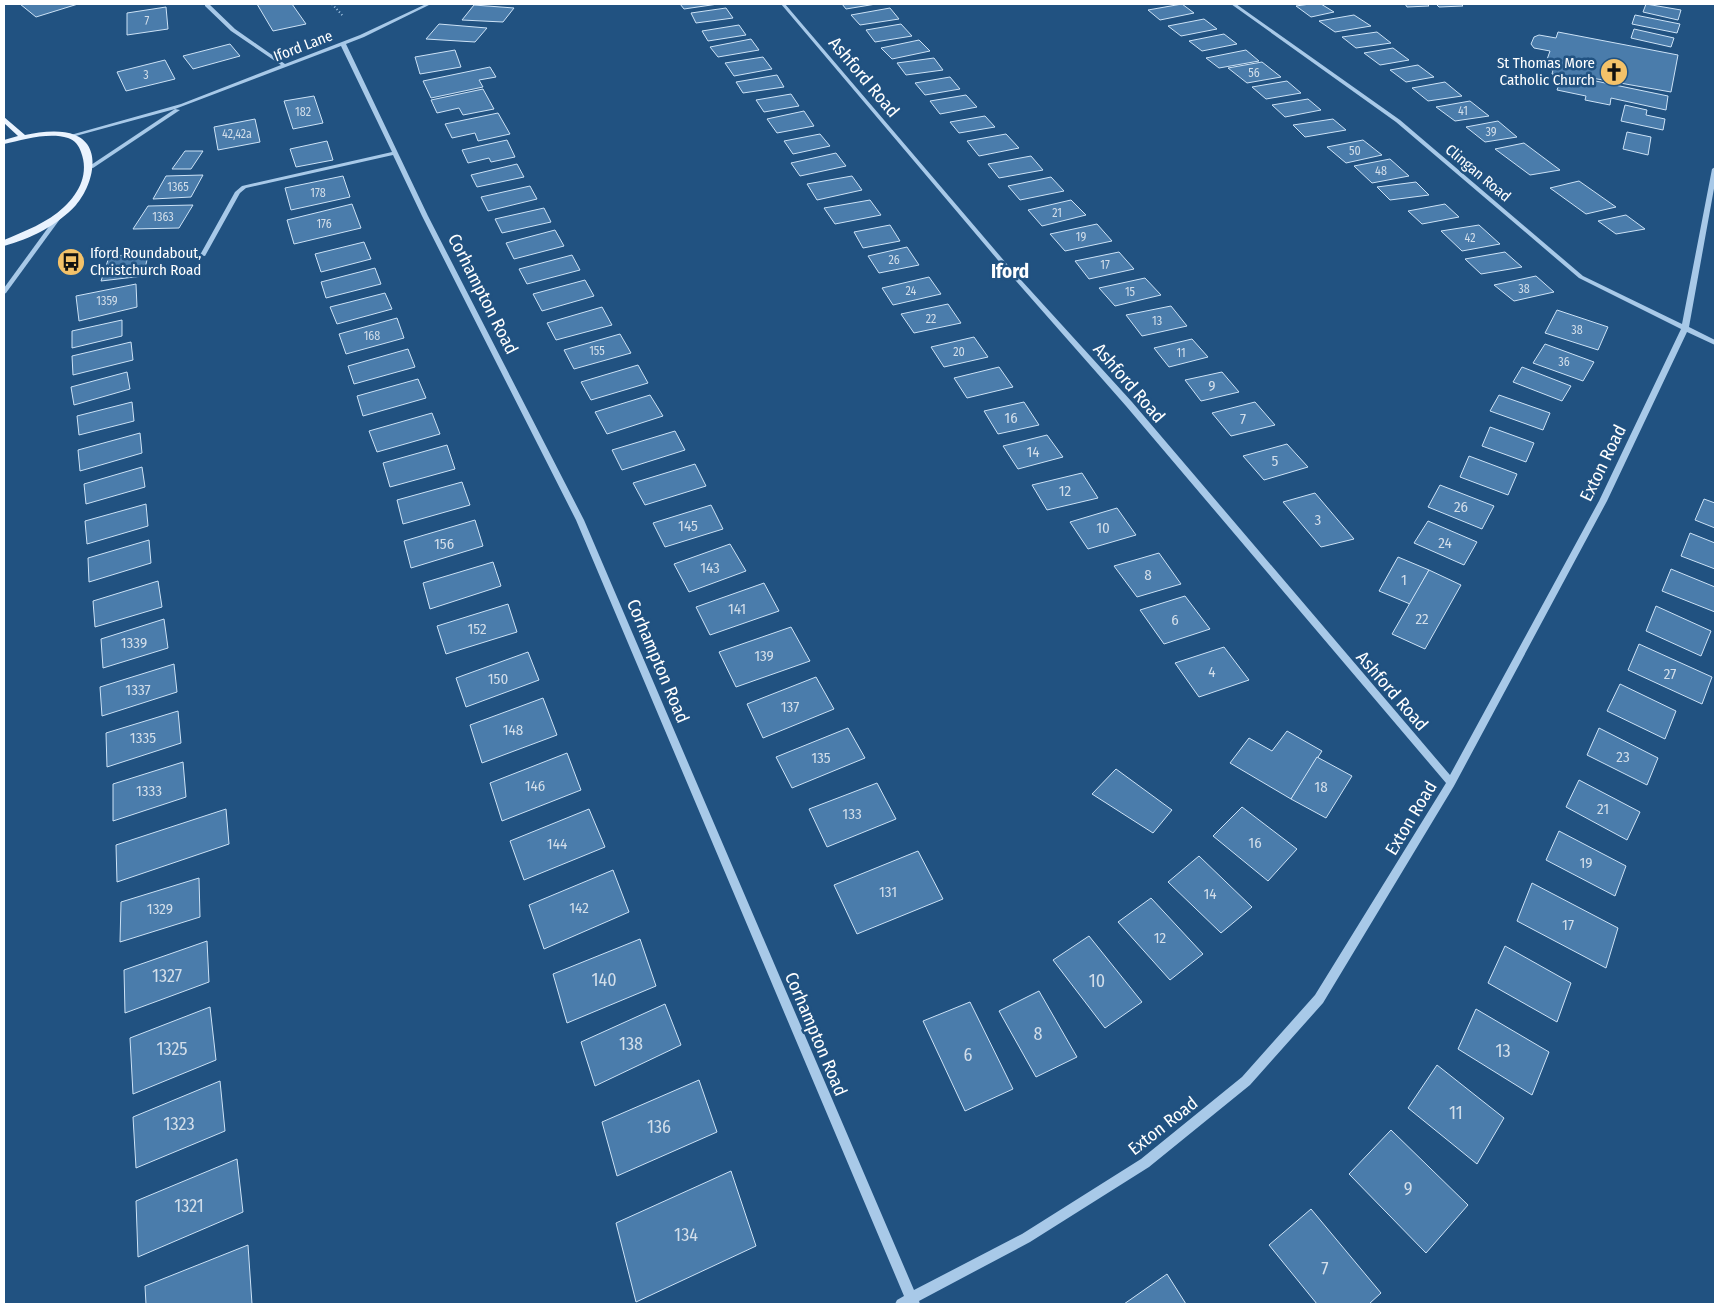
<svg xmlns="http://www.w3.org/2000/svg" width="1719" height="1308" viewBox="0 0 1719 1308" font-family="'Fira Sans Condensed',sans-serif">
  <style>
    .building { fill: #4a7cab; stroke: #cce2f6 }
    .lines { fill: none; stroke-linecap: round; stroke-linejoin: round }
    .path { stroke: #a8c9e8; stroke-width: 2; stroke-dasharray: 1 2.5; stroke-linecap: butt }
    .minor { fill: #a8c9e8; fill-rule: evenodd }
    .major { fill: #eaf3fe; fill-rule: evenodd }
    .labels { text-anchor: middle; stroke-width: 5; stroke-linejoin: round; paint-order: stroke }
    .far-number-label { font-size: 12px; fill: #d2deea }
    .far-street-label { font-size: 15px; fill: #fff; stroke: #215281 }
    .far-poi-label { font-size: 15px; fill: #fff; stroke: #215281; text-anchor: end }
    .number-label { font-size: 15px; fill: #d2deea }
    .street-label { font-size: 18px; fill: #fff; stroke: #215281 }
    .near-number-label { font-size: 18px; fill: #d2deea }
    .far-district-label { font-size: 19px; font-weight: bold; fill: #fff; stroke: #215281 }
  </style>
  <rect width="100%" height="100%" fill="#215281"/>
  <!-- building -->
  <g class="building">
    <path d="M20,4H78L36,17Z"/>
    <path d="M257,4H292L306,24L273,31Z"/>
    <path d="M680,4H718L684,9Z"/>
    <path d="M842,4H876L846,9Z"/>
    <path d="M1182,4L1194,13L1160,20L1148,10Z"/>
    <path d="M1310,4H1321L1334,12L1311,17L1296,6Z"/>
    <path d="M1405,4H1427L1429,6L1407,7Z"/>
    <path d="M1436,4H1461L1463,6L1439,7Z"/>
    <path d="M1646,4L1681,10L1678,20L1643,12Z"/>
    <path d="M474,5L514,8L503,22L462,20Z"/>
    <path d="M166,7L168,29L127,35V13Z"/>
    <path d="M726,8L733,18L696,23L691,13Z"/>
    <path d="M890,8L899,19L860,25L851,15Z"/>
    <path d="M1354,15L1371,26L1335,32L1319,21Z"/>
    <path d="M1635,15L1680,24L1677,33L1632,24Z"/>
    <path d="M1204,19L1217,29L1181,36L1168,26Z"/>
    <path d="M439,24L487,28L475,42L426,39Z"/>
    <path d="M901,24L912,36L875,42L866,30Z"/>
    <path d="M739,25L746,35L708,41L702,31Z"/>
    <path d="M1634,29L1674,38L1671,47L1631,38Z"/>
    <path d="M1377,32L1391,43L1356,48L1342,37Z"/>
    <path d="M1558,32L1678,55L1671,92L1586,77V79L1668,96L1666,110L1611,98L1610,105L1585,100L1586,96L1557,90L1562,76L1552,74L1553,70L1544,68L1550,51L1534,48L1531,44L1534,37L1539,35L1556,38Z"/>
    <path d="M1224,34L1237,44L1202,51L1189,41Z"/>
    <path d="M751,39L759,50L718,57L710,47Z"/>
    <path d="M919,40L930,51L892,59L881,48Z"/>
    <path d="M230,44L240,56L193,69L183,56Z"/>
    <path d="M1393,48L1409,60L1380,65L1364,53Z"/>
    <path d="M455,50L461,67L420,74L415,57Z"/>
    <path d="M1246,50L1259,61L1219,68L1206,58Z"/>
    <path d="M763,57L772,69L734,76L725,63Z"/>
    <path d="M934,58L943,70L906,75L897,63Z"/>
    <path d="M165,60L175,79L126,91L117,72Z"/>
    <path d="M1262,62L1281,77L1247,83L1228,68Z"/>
    <path d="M1418,65L1434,77L1406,82L1390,70Z"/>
    <path d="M490,67L496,77L479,80L483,87L431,98L423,81Z"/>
    <path d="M777,75L784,87L743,93L736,82Z"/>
    <path d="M950,77L960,89L925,95L915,83Z"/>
    <path d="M1287,81L1301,93L1266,99L1252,87Z"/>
    <path d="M1445,82L1462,96L1428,101L1412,88Z"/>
    <path d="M483,89L494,109L463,115L459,108L437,113L431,100Z"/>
    <path d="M791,94L799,106L764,112L756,100Z"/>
    <path d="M966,95L977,107L940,114L930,101Z"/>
    <path d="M314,96L323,123L293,129L284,101Z"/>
    <path d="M1308,99L1321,110L1285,117L1272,105Z"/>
    <path d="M1470,101L1489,116L1455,121L1436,107Z"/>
    <path d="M1625,105L1647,110L1646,115L1665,119L1663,130L1621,121Z"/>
    <path d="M804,111L814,126L777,133L767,119Z"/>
    <path d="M498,113L510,134L478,141L475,133L452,138L445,124Z"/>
    <path d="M985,116L995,127L959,133L950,122Z"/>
    <path d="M255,119L260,142L218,150L214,127Z"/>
    <path d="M1333,119L1346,130L1305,137L1293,125Z"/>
    <path d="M1498,121L1517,137L1485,142L1466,127Z"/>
    <path d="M1627,132L1651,137L1648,155L1623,149Z"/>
    <path d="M820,134L830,146L793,154L784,141Z"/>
    <path d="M1006,134L1019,148L979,156L967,141Z"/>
    <path d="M507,140L515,157L491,162L489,158L468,163L462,150Z"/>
    <path d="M1363,140L1382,155L1346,163L1327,147Z"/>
    <path d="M327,141L333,160L296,167L290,149Z"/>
    <path d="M1524,143L1560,170L1530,175L1495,149Z"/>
    <path d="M185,151H203L191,169H172Z"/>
    <path d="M836,153L846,166L800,176L791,163Z"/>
    <path d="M1031,156L1043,170L999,178L988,164Z"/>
    <path d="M1390,159L1409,176L1372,183L1354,166Z"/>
    <path d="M517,164L524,177L477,187L471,175Z"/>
    <path d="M203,175L191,197L153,199L166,176Z"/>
    <path d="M343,176L350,197L291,210L285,188Z"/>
    <path d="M852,176L862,190L817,200L807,184Z"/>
    <path d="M1051,177L1064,191L1020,200L1008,186Z"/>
    <path d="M1579,181L1616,207L1586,214L1550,188Z"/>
    <path d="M1416,182L1429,195L1390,200L1377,187Z"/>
    <path d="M530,186L537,199L488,211L481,197Z"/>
    <path d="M870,200L881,215L835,224L824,208Z"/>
    <path d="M1071,200L1086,215L1042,226L1028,210Z"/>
    <path d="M352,204L361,228L294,244L287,220Z"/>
    <path d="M1445,204L1459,217L1422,224L1408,211Z"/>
    <path d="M193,205L179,228L133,229L148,206Z"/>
    <path d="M544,208L551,222L502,233L495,219Z"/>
    <path d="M1626,215L1645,229L1616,234L1598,221Z"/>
    <path d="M1097,224L1112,241L1065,251L1050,234Z"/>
    <path d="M890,225L900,241L863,248L854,232Z"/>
    <path d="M1479,225L1500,244L1462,251L1441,231Z"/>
    <path d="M555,230L564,246L514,259L506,243Z"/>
    <path d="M364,242L371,259L321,272L315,254Z"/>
    <path d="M907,247L919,265L879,273L868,256Z"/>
    <path d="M149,252L143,276L101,281L109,257Z"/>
    <path d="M1119,252L1134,269L1089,279L1075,261Z"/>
    <path d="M1505,252L1522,267L1481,274L1465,259Z"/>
    <path d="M572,255L580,270L527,284L519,269Z"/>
    <path d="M375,268L381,284L326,298L321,282Z"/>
    <path d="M1536,276L1554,292L1514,301L1494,285Z"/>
    <path d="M929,277L941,294L893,305L882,288Z"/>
    <path d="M1145,278L1161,295L1115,306L1099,288Z"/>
    <path d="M585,280L594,296L542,311L533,294Z"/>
    <path d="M136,284L137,307L79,321L76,296Z"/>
    <path d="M385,293L392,309L337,324L330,307Z"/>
    <path d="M948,304L961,323L914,333L901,314Z"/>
    <path d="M1171,306L1187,326L1142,336L1126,315Z"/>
    <path d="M602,307L612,325L556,340L547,323Z"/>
    <path d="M1557,310L1608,327L1598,350L1545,333Z"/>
    <path d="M397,318L404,338L346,354L339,334Z"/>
    <path d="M122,320V336L72,348V331Z"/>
    <path d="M620,334L631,353L574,369L564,350Z"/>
    <path d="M974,337L988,357L944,367L931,347Z"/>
    <path d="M1192,339L1208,357L1169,367L1154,348Z"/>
    <path d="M131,342L133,360L73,375L72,356Z"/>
    <path d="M1545,344L1594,362L1583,381L1533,363Z"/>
    <path d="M408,349L415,367L354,384L348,366Z"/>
    <path d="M638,365L648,383L591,400L581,382Z"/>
    <path d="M999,367L1013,387L967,398L954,378Z"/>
    <path d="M1522,367L1571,386L1562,401L1513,382Z"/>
    <path d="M127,372L130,389L74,405L71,387Z"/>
    <path d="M1222,372L1239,392L1201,401L1185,380Z"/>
    <path d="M418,379L426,398L363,416L357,396Z"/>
    <path d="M650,395L663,416L607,434L595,412Z"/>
    <path d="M1499,395L1550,413L1543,430L1490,411Z"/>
    <path d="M132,402L134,421L79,435L77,416Z"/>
    <path d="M1024,402L1039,425L998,434L984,411Z"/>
    <path d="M1255,402L1275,425L1231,436L1212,413Z"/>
    <path d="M432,413L440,434L377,452L369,431Z"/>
    <path d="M1490,427L1534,443L1526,462L1482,446Z"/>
    <path d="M675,431L685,450L622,470L612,450Z"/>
    <path d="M140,433L142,453L80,471L78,450Z"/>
    <path d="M1047,435L1063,457L1018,469L1003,446Z"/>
    <path d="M1287,444L1308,467L1264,480L1243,456Z"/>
    <path d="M447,445L455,469L390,487L383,463Z"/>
    <path d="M1469,456L1517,474L1508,495L1460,477Z"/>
    <path d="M695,464L706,486L645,505L633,483Z"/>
    <path d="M142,467L145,487L86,504L84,484Z"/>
    <path d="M1082,473L1098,498L1047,510L1032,485Z"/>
    <path d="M462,482L470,505L403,524L397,500Z"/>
    <path d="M1440,485L1494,506L1482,529L1428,507Z"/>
    <path d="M1315,493L1354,539L1321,547L1283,502Z"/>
    <path d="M1704,499L1715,503V528L1695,520Z"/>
    <path d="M146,504L148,526L87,544L85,521Z"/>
    <path d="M711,505L723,529L665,547L653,523Z"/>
    <path d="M1117,508L1136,535L1088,549L1070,522Z"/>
    <path d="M475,520L483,546L411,568L404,541Z"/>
    <path d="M1428,521L1477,542L1464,565L1414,543Z"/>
    <path d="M1690,533L1715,543V569L1681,556Z"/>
    <path d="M149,540L151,563L89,582L88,558Z"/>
    <path d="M730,544L746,571L689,592L674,564Z"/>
    <path d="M1159,553L1181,584L1137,597L1114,566Z"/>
    <path d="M1398,557L1429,570L1410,604L1379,591Z"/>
    <path d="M493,562L501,586L430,609L423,583Z"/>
    <path d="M1671,569L1715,587V612L1662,591Z"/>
    <path d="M1429,570L1461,585L1425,649L1392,634Z"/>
    <path d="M158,581L162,607L95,627L93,601Z"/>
    <path d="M764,583L779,611L710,635L696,607Z"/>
    <path d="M1185,596L1210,629L1164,644L1140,610Z"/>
    <path d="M508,604L517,632L446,654L437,626Z"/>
    <path d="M1656,606L1711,631L1701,656L1646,631Z"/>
    <path d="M164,619L168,648L103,668L101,639Z"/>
    <path d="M791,627L810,661L736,687L719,652Z"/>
    <path d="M1639,644L1712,677L1702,704L1628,670Z"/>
    <path d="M1224,647L1249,680L1199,697L1175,663Z"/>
    <path d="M528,652L539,680L466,707L456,678Z"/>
    <path d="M174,664L177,692L102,716L100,687Z"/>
    <path d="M816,677L834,709L763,738L747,704Z"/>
    <path d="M1620,684L1676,711L1665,739L1607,711Z"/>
    <path d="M543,698L557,735L482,763L470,725Z"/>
    <path d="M178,711L181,743L107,767L106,733Z"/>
    <path d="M848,728L865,758L792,788L776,757Z"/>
    <path d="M1599,728L1658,758L1647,785L1587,755Z"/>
    <path d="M1287,731L1322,751L1291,799L1230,763L1249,738L1272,751Z"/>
    <path d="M567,753L581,790L502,821L490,783Z"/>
    <path d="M1317,757L1352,776L1326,818L1291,799Z"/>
    <path d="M183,762L186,797L113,821V784Z"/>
    <path d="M1116,769L1172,810L1153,833L1092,794Z"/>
    <path d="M1579,780L1640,812L1627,840L1566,807Z"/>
    <path d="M877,783L896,819L827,847L809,809Z"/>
    <path d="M1242,807L1297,849L1268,881L1213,836Z"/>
    <path d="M226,809L229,844L117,882L116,845Z"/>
    <path d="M589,809L605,847L524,880L510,841Z"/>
    <path d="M1559,831L1626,866L1615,896L1546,860Z"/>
    <path d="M918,851L943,899L857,934L834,885Z"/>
    <path d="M1199,856L1252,907L1221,933L1168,882Z"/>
    <path d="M613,870L629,912L544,949L529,905Z"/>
    <path d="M199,878L200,917L120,942L121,902Z"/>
    <path d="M1532,883L1618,928L1606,968L1517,921Z"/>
    <path d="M1151,898L1203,954L1170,980L1118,922Z"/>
    <path d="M1089,936L1142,1002L1105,1028L1053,960Z"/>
    <path d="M640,939L656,986L567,1023L553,974Z"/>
    <path d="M207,941L209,982L125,1013L124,970Z"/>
    <path d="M1505,946L1571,983L1557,1022L1488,983Z"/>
    <path d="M1039,991L1077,1057L1036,1077L999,1011Z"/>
    <path d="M970,1002L1013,1089L965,1111L923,1021Z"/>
    <path d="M665,1004L681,1045L595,1086L581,1042Z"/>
    <path d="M210,1007L216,1060L133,1094L130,1038Z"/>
    <path d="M1476,1009L1549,1052L1532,1095L1458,1049Z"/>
    <path d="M1437,1065L1504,1118L1477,1164L1408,1108Z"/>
    <path d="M699,1080L717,1132L617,1176L602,1122Z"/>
    <path d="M220,1081L225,1131L136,1168L133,1117Z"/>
    <path d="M1391,1130L1468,1205L1426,1253L1349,1174Z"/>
    <path d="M237,1159L243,1212L138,1257L136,1201Z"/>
    <path d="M731,1171L756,1246L636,1302L616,1223Z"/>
    <path d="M1311,1209L1381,1293L1369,1304H1317L1269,1245Z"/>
    <path d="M248,1245L252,1304H146L145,1286Z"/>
    <path d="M1167,1274L1186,1304H1124Z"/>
  </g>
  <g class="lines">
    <!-- path -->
    <path class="path" d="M332,4L343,16"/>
    <!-- minor -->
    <g class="minor">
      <path d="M205,4H209L235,29L285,64L360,35L426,4H431L364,37L346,44L428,216L584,520L914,1290L1022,1234L1141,1159L1242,1077L1315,995L1446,783L1126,406L1008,272L781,4H785L1012,270L1132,402L1450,775L1599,501L1681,329L1579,278L1396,122L1231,4H1236L1400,120L1583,276L1682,324L1712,169L1715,167V183L1689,327L1715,340V345L1687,332L1607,501L1454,786L1323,1003L1250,1085L1149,1167L1030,1242L919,1301L920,1304H895L897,1300L904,1296L576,520L422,216L393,155L246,188L240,193L205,256L200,255L235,192L242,186L392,152L341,46L175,109L180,110L93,168L88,167L175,109L72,137L67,136L181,104L281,65L231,31L205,6Z"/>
      <path d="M58,214L63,215L6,293L4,294V288Z"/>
    </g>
    <!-- major -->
    <path class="major" d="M4,117L25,135C40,132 60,129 75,135C104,147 92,187 76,205C58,225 30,239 4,246V240C25,231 47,223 64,207C80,192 89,173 81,152C79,146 75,140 68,138C48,132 23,140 4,144V140L18,136L4,123Z"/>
  </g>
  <!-- icons -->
  <defs>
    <symbol id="church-disc" viewBox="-11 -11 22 22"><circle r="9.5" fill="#f4c269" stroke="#215281"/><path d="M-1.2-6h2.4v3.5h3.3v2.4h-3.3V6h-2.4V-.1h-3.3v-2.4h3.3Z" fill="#111"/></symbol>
    <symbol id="bus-disc" viewBox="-11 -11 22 22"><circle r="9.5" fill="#f4c269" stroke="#215281"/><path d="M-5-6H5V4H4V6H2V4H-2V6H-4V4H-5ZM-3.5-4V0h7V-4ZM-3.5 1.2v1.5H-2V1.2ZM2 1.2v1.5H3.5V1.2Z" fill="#111"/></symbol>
  </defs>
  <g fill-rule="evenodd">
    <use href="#church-disc" x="1598" y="56" width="32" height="32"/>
    <use href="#bus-disc" x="55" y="246" width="32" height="32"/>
  </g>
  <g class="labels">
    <!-- far-number labels -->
    <g class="far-number-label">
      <text x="147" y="25">7</text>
      <text x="1254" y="77">56</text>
      <text x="146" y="79">3</text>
      <text x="1463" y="115">41</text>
      <text x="303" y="116">182</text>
      <text x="1491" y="136">39</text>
      <text x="237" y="138">42,42a</text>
      <text x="1355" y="155">50</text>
      <text x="1381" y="175">48</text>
      <text x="178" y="191">1365</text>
      <text x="318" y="197">178</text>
      <text x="1057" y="217">21</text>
      <text x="163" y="221">1363</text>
      <text x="324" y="228">176</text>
      <text x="1081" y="241">19</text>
      <text x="1470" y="242">42</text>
      <text x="894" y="264">26</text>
      <text x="1105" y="269">17</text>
      <text x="1524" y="293">38</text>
      <text x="911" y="295">24</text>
      <text x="1130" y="296">15</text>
      <text x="107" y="305">1359</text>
      <text x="931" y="323">22</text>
      <text x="1157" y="325">13</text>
      <text x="1577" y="334">38</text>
      <text x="372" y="340">168</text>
      <text x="597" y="355">155</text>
      <text x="959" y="356">20</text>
      <text x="1181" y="357">11</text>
      <text x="1564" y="366">36</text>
    </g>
    <!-- far-street labels -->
    <g class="far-street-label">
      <text transform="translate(303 46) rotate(-21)" y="5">Iford Lane</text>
      <text transform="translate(1478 173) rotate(40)" y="5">Clingan Road</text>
    </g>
    <!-- far-poi labels -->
    <g class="far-poi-label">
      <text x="1595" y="68">St Thomas More<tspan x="1595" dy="17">Catholic Church</tspan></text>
      <text x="90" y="258" text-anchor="start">Iford Roundabout,<tspan x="90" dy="17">Christchurch Road</tspan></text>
    </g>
    <!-- number labels -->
    <g class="number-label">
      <text x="1212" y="391">9</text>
      <text x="1011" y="423">16</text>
      <text x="1243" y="424">7</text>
      <text x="1033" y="457">14</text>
      <text x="1275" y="466">5</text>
      <text x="1065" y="496">12</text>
      <text x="1461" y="512">26</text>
      <text x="1318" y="525">3</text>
      <text x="688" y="531">145</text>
      <text x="1103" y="533">10</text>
      <text x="1445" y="548">24</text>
      <text x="444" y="549">156</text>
      <text x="710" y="573">143</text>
      <text x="1148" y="580">8</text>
      <text x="1404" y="585">1</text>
      <text x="737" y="614">141</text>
      <text x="1422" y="624">22</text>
      <text x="1175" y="625">6</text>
      <text x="477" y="634">152</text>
      <text x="134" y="648">1339</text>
      <text x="764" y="661">139</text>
      <text x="1212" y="677">4</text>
      <text x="1670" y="679">27</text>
      <text x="498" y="684">150</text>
      <text x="138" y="695">1337</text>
      <text x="790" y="712">137</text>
      <text x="513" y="735">148</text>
      <text x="143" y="743">1335</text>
      <text x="1623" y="762">23</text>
      <text x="821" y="763">135</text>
      <text x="535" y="791">146</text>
      <text x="1321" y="792">18</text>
      <text x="149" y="796">1333</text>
      <text x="1603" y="814">21</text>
      <text x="852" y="819">133</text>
      <text x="1255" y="848">16</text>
      <text x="557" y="849">144</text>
      <text x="1586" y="868">19</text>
      <text x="888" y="897">131</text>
      <text x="1210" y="899">14</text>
      <text x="579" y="913">142</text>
      <text x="160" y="914">1329</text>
      <text x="1568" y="930">17</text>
      <text x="1160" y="943">12</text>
    </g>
    <!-- street labels -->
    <g class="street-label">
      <text transform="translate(864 77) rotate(50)" y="6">Ashford Road</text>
      <text transform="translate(483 294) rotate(63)" y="6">Corhampton Road</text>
      <text transform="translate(1129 383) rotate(49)" y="6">Ashford Road</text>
      <text transform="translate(1603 463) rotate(-64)" y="6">Exton Road</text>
      <text transform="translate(658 661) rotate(67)" y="6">Corhampton Road</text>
      <text transform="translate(1392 691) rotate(49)" y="6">Ashford Road</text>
      <text transform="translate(1411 818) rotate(-59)" y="6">Exton Road</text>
      <text transform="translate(816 1034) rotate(67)" y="6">Corhampton Road</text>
      <text transform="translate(1163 1126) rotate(-38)" y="6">Exton Road</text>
    </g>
    <!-- near-number labels -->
    <g class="near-number-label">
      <text x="167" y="982">1327</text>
      <text x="604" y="986">140</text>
      <text x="1097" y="987">10</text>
      <text x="1038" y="1040">8</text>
      <text x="631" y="1050">138</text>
      <text x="172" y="1055">1325</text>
      <text x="1503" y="1057">13</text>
      <text x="968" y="1061">6</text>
      <text x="1456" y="1119">11</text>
      <text x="179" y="1130">1323</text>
      <text x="659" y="1133">136</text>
      <text x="1408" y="1195">9</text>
      <text x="189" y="1212">1321</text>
      <text x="686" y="1241">134</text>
      <text x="1325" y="1275">7</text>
    </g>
    <!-- far-district labels -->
    <g class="far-district-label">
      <text x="1010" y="278">Iford</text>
    </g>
  </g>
  <!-- border -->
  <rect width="1719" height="1308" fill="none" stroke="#ffffff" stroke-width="10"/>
</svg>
